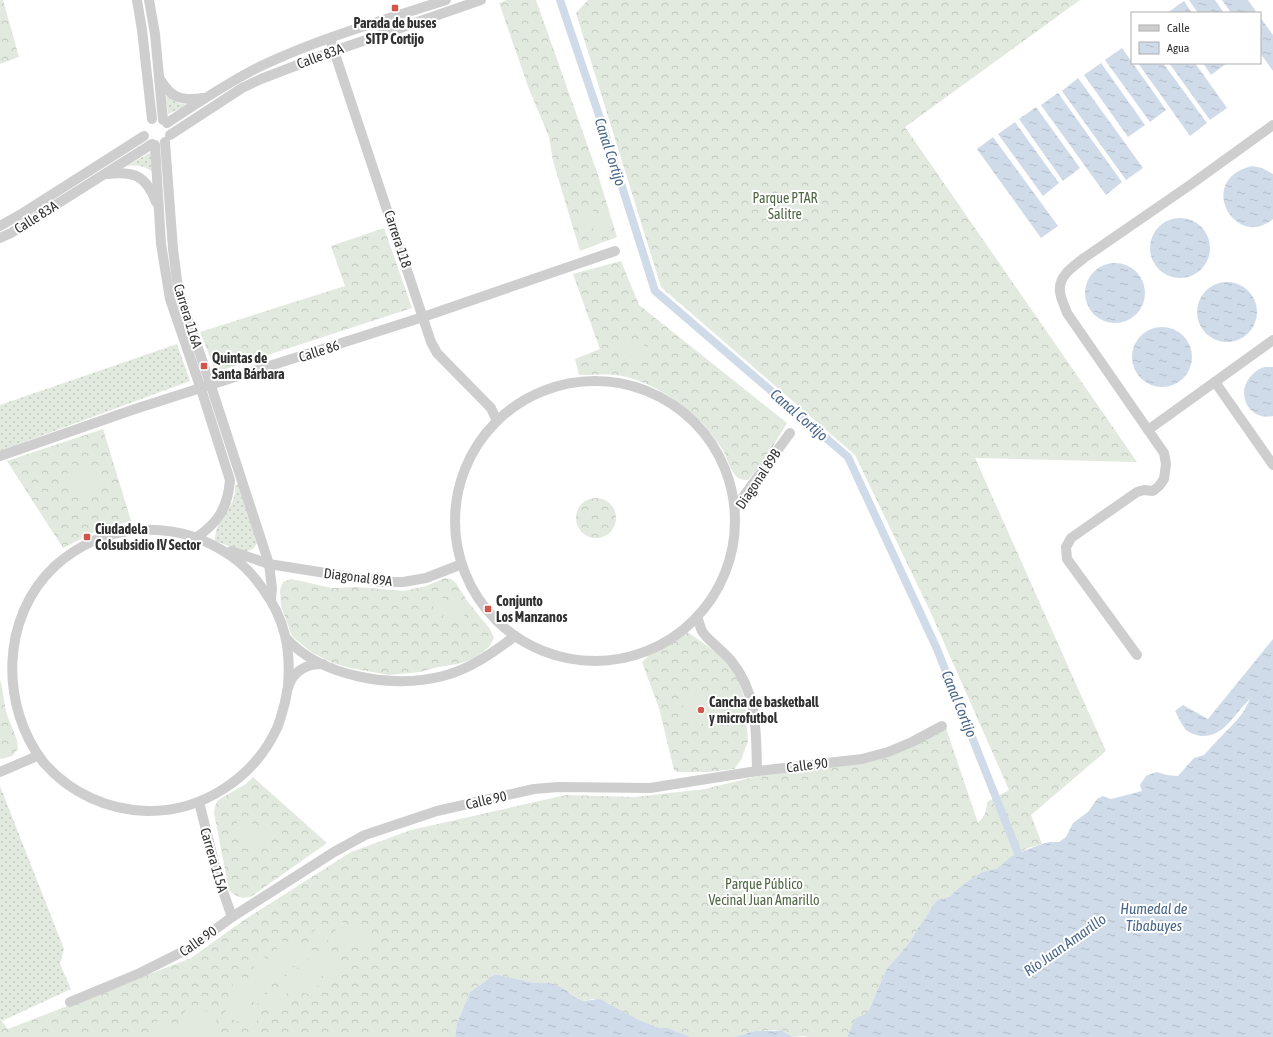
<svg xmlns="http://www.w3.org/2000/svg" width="1273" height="1037" viewBox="0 0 1273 1037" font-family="'Asap Condensed',sans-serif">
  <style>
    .grass { fill: url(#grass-dots) }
    .forest { fill: url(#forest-crowns) }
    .pitch { fill: #e2e9de }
    .water { fill: url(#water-ripples) }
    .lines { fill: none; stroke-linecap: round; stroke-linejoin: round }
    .canal { stroke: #d0dbe9; stroke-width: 8 }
    .minor { stroke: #cecece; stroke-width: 10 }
    .poi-dot { fill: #d0564b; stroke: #fff; stroke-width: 1.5 }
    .labels { text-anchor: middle; stroke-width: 4; stroke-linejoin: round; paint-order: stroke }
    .poi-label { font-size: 14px; font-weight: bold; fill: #313131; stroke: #fff; text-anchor: start }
    .street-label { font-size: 14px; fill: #313131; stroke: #fff }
    .park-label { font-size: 14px; fill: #4f6743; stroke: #fff }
    .water-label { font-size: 15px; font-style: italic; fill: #486689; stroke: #fff }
  </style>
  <defs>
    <pattern id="grass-dots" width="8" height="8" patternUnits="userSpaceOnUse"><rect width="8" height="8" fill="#e2e9de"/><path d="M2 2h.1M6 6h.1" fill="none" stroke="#c2c8bf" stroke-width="1.8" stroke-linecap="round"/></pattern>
    <pattern id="forest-crowns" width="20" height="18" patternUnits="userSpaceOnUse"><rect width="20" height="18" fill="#e2e9de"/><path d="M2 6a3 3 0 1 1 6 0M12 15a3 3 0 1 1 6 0" fill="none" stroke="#c2c8bf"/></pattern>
    <pattern id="water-ripples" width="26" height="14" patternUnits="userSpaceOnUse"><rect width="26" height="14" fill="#d0dbe9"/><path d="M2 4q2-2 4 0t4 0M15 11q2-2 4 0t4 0" fill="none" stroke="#b3bcc8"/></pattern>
  </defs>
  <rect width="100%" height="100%" fill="#fff"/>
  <!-- grass -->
  <g class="grass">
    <path d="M166,95L179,103L188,105L168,114Z"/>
    <path d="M151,152L153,172C144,166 137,164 127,166Z"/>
    <path d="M177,344L190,381L0,451V405Z"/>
    <path d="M240,484L258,542L253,549L245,552L215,541C214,517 237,510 235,485Z"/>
    <path d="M0,786L64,949L60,964L71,989L2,1021L0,1019Z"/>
  </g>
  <!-- forest -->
  <g class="forest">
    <path d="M0,0H3L19,57L0,64Z"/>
    <path d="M507,0H536L598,175L617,237L580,251L553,161L549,137L529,89L499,3Z"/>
    <path d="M588,0H1080L905,127L1137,462L975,458L1106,751L1031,815L1042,844L1028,848L1010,857L999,868L982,872L962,885L949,897L944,898L936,901L908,944L886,970L868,1012L855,1020L847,1037H808L804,1036L793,1037L781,1030L755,1031L734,1037H691L668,1028H659L637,1019L615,1008L608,1003L593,999L583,1001L576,998L563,988L556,985L549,983H534L495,974L470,992L457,1023L455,1037H0V1019L8,1029L191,958L244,920L351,852L411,830L566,795L635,797L705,789L770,773L830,767L946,728L978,823C984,817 987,811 987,802L1009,790L931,613L855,455L661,287L576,13Z"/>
    <path d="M384,228L412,308L216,372L200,332L345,286L331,246Z"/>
    <path d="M621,261L639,305L787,423L764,461L748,480C743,480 741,480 737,477C730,470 727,458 723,450C716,440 709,430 700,421C677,399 649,380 616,375C604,374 591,375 579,375L575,359L600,349L573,274Z"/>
    <path d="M103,429L131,521L98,530L63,548L7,461Z"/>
    <circle cx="596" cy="518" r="20"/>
    <path d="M445,578L451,579L456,583L468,602L490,629L494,638L489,647L475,658L458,664L438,667L420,672L389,675L350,668L333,663L311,652L292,636L281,606L280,590L283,582L291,579L332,588L357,587L404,591L426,586Z"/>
    <path d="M686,631L723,657L739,681L745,700L748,741L741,760L734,769L709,772H677L674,770L659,708L642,662L648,656L668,645Z"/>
    <path d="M0,681L1,682L6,712L17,740L18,749L12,756L1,759L0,758Z"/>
    <path d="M253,777L327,843L252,896C243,900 236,897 229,890L214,813L215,806L218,800L246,784Z"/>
  </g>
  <!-- pitch -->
  <g class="pitch">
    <path d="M584,206L611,220L604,234L577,220Z"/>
    <path d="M621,338L649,347L644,361L617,351Z"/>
    <path d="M72,464L104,477L95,498L62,484Z"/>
    <path d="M437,596L467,607L462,623L432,611Z"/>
    <path d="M693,691L722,708L710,728L680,711Z"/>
    <path d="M239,818L275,833L268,850L232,835Z"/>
    <path d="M339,921L372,932L366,951L332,940Z"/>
    <circle cx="319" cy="938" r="9"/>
    <path d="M280,940L311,950L304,970L274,959Z"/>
    <path d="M312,950L342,961L336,980L305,970Z"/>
    <path d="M257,955L288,966L281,985L251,975Z"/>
    <path d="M290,966L321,977L314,996L283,986Z"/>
    <path d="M236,975L267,985L261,1005L230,994Z"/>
    <circle cx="277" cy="999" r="11"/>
    <path d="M230,998L261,1008L255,1027L224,1017Z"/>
    <path d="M187,1005L218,1015L211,1035L181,1024Z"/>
    <path d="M162,1019C172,1020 175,1029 170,1037H155C150,1029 153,1022 162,1019Z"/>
    <path d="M180,1025L211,1036V1037H176Z"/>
  </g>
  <!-- water -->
  <g class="water">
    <path d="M1189,0H1215L1224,13H1198Z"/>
    <path d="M1222,0H1248L1257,13H1231Z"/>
    <path d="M1184,1L1192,13H1167Z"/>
    <path d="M1260,17L1273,35V71L1260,53Z"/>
    <path d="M1122,48L1166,110L1150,122L1105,60Z"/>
    <path d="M1101,63L1145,125L1128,137L1084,75Z"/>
    <path d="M1138,63H1163L1207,123L1190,136Z"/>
    <path d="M1169,63H1195L1227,108L1210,120Z"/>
    <path d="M1203,63H1227L1211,75Z"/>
    <path d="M1078,78L1143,168L1126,180L1062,91Z"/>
    <path d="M1058,93L1122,182L1106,195L1041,105Z"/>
    <path d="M1036,107L1080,168L1063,181L1019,119Z"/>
    <path d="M1015,122L1059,183L1043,196L998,134Z"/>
    <path d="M993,137L1058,226L1041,238L977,149Z"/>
    <path d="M1252,166L1262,168L1273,174V219C1236,251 1194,180 1252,166Z"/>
    <circle cx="1180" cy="248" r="30"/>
    <circle cx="1115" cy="293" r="30"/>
    <circle cx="1227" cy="312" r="30"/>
    <circle cx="1162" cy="357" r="30"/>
    <path d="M1264,367H1273V416C1244,422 1230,381 1264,367Z"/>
    <path d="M1273,639V1037H847L855,1019L868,1012L886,970L908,944L936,901L944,898L949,897L962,885L982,872L998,868L1010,857L1018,853L1042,844L1050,842H1059L1066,837L1073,823L1088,812L1097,799L1103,796L1111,799L1142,791L1140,785L1146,776L1156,772L1167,775L1178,776L1194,758L1204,755L1214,744L1237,720L1244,711L1250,699C1235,712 1225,738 1200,736C1196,735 1189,733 1186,730C1182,725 1178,717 1175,711L1183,705L1208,719Z"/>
    <path d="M495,974L534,983H549L556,985L563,988L576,998L583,1001L600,999L637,1019L659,1028H668L691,1037H702H455L457,1023L470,992Z"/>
    <path d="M781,1030L793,1037H734L755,1031H775Z"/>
  </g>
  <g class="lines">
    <!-- canal -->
    <path class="canal" d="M560,0L605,133L655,291L848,457L937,649L1018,853"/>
    <!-- minor -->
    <g class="minor">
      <path d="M137,0L142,30L152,119"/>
      <path d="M149,0L155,34L163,120"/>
      <path d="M330,39L431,342L437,353L491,408L497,421"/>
      <path d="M160,79C171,98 181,101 203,98"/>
      <path d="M167,123C198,103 228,82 261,66C320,38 384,20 446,0"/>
      <path d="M170,135L242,88L261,79L334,51L481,0"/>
      <path d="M165,142L173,249L177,280L182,302L211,386L269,564L272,588L271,599"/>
      <path d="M155,145L161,244L170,299L201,389L230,480C228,506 219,522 197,537"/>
      <path d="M107,174C134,171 146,175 156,202"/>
      <path d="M0,226L23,213L144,136"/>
      <path d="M0,238L11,233L152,144"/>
      <circle cx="595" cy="521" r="140"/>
      <path d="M1215,382L1273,465"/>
      <path d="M1148,430L1273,340"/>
      <path d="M0,456L135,409L423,317L615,251"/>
      <path d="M735,508L790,433"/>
      <path d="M231,551L269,564L382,582H403L426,578L462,564"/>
      <path d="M697,617C699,621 700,627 702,631C706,639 726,653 732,662C758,694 756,733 757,771"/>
      <path d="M286,638C321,677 393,689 443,676C470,669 493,653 515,636"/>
      <path d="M1137,655L1067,559L1066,547L1071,538L1137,492L1144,490L1153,491L1159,486L1164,479L1166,464L1164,453L1067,313C1065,306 1060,298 1060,291C1058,276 1074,266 1084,258L1190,185L1273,125"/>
      <path d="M288,686C291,649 285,619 263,589C254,576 244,565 231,556C177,518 105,521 55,566C0,617 0,707 44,763C70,793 108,810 147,811C202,812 254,778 277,728C280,721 282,713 284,706C287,696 286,685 294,676C302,666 312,664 323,664"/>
      <path d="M0,772L37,756"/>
      <path d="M199,802L217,874L232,917"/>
      <path d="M70,1002L140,973L190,948L232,917L334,852L365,835L437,811L534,789L558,787L650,788L757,771L862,759L888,752L912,742L942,726"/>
    </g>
  </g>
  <!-- markers -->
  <g class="poi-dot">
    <rect x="391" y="4" width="8" height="8" rx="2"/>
    <rect x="200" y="362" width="8" height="8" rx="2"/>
    <rect x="83" y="533" width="8" height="8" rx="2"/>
    <rect x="484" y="605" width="8" height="8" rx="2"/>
    <circle cx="701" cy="710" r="4"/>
  </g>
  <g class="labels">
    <!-- poi labels -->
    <g class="poi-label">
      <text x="395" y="28" text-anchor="middle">Parada de buses<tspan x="395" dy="16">SITP Cortijo</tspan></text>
      <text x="212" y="363">Quintas de<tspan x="212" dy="16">Santa Bárbara</tspan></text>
      <text x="95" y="534">Ciudadela<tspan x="95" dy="16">Colsubsidio IV Sector</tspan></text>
      <text x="496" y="606">Conjunto<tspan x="496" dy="16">Los Manzanos</tspan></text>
      <text x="709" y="707">Cancha de basketball<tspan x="709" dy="16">y microfutbol</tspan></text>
    </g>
    <!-- street labels -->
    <g class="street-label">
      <text transform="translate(320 56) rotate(-20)" y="5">Calle 83A</text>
      <text transform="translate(36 217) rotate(-32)" y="5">Calle 83A</text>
      <text transform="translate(398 239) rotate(72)" y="5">Carrera 118</text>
      <text transform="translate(188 316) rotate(73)" y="5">Carrera 116A</text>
      <text transform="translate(319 351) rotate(-18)" y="5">Calle 86</text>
      <text transform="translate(758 479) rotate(-56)" y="5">Diagonal 89B</text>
      <text transform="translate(358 577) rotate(7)" y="5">Diagonal 89A</text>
      <text transform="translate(807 765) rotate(-7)" y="5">Calle 90</text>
      <text transform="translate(486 800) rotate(-13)" y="5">Calle 90</text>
      <text transform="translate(214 860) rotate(74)" y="5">Carrera 115A</text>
      <text transform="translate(198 941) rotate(-35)" y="5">Calle 90</text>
    </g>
    <!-- park labels -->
    <g class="park-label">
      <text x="785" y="203">Parque PTAR<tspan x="785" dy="16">Salitre</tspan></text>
      <text x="764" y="889">Parque Público<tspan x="764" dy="16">Vecinal Juan Amarillo</tspan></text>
    </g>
    <!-- water labels -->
    <g class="water-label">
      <text transform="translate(610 152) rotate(72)" y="5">Canal Cortijo</text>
      <text transform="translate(799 415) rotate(41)" y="5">Canal Cortijo</text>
      <text transform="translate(959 704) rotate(68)" y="5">Canal Cortijo</text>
      <text x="1154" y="914">Humedal de<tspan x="1154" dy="17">Tibabuyes</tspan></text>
      <text transform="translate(1065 945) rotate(-35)" y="5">Río Juan Amarillo</text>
    </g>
  </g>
  <!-- legend -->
  <rect x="1131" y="12" width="130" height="52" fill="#ffffff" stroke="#adadad"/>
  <rect x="1139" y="25" width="20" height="6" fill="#cecece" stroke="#adadad"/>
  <text x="1167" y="32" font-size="12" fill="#313131">Calle</text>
  <rect x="1139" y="42" width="20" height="12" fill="url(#water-ripples)" stroke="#adadad"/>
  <text x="1167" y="52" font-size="12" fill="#313131">Agua</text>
</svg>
